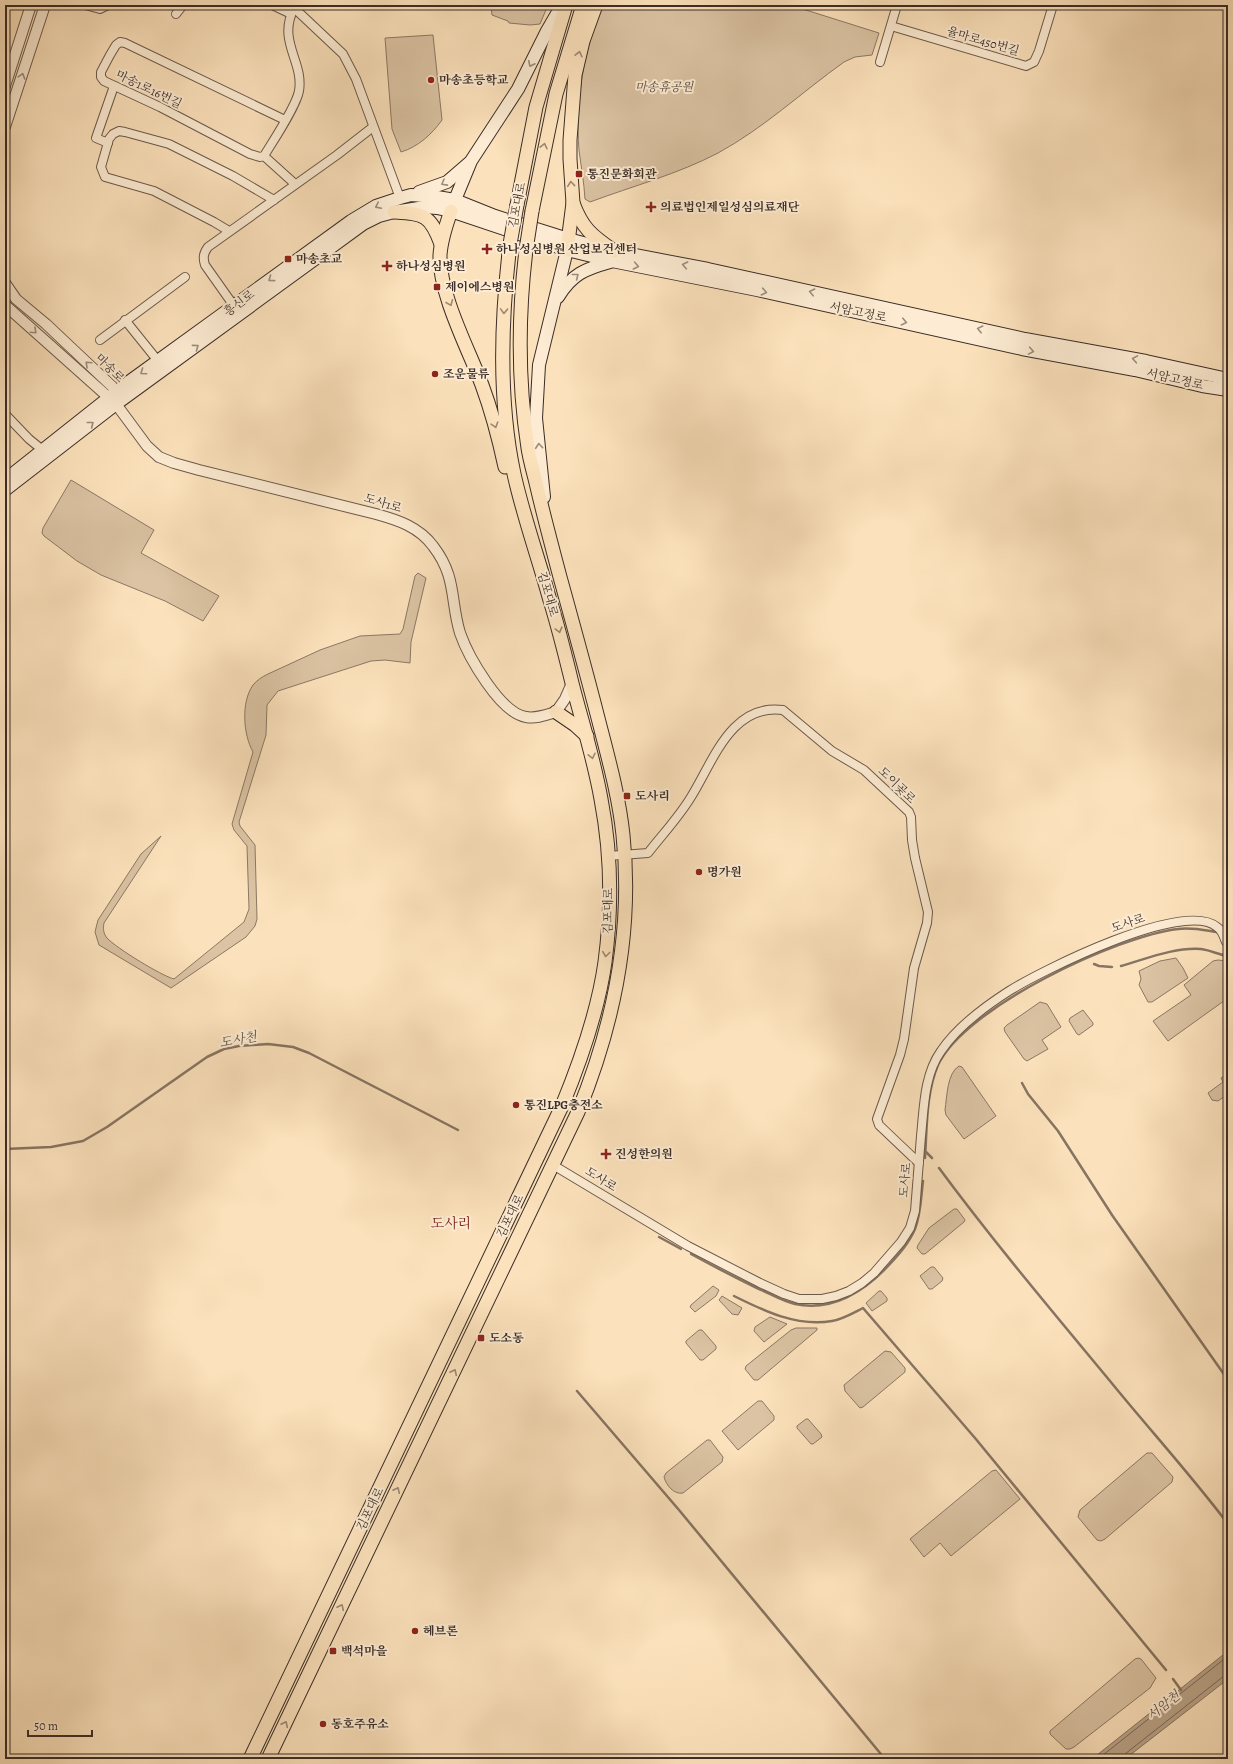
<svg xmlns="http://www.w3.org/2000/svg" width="1233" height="1764" viewBox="0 0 1233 1764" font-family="Alegreya,'Noto Serif KR',serif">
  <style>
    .green { fill: #dbc3a3; stroke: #8b7865 }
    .water { fill: #baa489; stroke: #877462 }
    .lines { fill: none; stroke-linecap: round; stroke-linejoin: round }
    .shore { stroke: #7a6858; stroke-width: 1 }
    .stream { stroke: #877462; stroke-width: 2.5 }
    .minor-casing { stroke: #6b5a4c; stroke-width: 10 }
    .tertiary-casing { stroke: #6b5a4c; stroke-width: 12 }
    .secondary-casing { stroke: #3b2d27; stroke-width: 14 }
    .primary-casing { stroke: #3b2d27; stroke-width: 15 }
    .minor { stroke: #fdecd3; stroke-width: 8 }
    .tertiary { stroke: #fdecd3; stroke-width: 10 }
    .secondary { stroke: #fdecd3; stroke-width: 12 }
    .primary { stroke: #fce2bc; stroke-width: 13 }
    .primary-bridge-casing { stroke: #3b2d27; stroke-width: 15; stroke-linecap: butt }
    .primary-bridge { stroke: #fce2bc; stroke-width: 13 }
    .oneway { stroke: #9c8872 }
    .oneway2 { stroke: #9c8c7d }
    .poi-dot { fill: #8f2418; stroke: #fdecd3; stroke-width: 1.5 }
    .labels { text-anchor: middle; stroke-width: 4; stroke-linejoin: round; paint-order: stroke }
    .street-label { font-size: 12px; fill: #3b2d27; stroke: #fdecd3 }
    .poi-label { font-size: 12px; font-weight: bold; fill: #3b2d27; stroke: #fdecd3; text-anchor: start }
    .park-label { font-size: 12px; font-style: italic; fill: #5b4b40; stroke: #fdecd3 }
    .water-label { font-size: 13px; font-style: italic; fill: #615144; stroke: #fdecd3 }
    .quarter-label { font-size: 14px; fill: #7a1f14; stroke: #fdecd3 }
  </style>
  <rect width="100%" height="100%" fill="#fce2bc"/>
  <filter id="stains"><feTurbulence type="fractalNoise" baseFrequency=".005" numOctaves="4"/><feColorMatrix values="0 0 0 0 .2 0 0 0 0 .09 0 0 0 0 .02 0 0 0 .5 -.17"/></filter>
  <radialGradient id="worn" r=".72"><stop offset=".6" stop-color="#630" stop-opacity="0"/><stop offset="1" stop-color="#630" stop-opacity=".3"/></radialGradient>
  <!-- green -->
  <g class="green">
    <path d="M473,5H548L540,24L530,25L509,23L508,21L492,15L491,6L474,7Z"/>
    <path d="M602,5H790L879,33L872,55L855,57L844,62C802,92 764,128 718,153C678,174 633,186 590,202L585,199C584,182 581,166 579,150C575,100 584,51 602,5Z"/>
    <path d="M433,35L442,120C432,134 418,147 401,152L392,129L385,38Z"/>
    <path d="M71,480L154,530L141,553L219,596L203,621L165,601L101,575L77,561L44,536L42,533L43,528Z"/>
    <path d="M418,573L426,578L411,642L410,663L385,660L371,661L278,691L267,705L266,735L239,822L240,826L255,845L257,919L255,926L246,937L171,988L99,945L95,932L98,920L141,854L161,836L104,923C103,928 103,933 107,938C116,948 162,976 174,979L244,922L249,909L247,846L234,830L232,824L253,752C243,734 241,702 253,685C257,680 262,677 268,674L320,650L360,636L400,634L403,629L415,576Z"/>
    <path d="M1176,958L1183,968L1188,978L1152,1002H1148L1139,985L1141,979L1139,971L1160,961Z"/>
    <path d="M1218,960L1228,961V998L1168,1041L1153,1021L1191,995L1184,985L1213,961Z"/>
    <path d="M1040,1002L1047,1004L1061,1027L1042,1040L1048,1049L1027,1061L1024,1059L1005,1032L1004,1028L1007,1025Z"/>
    <path d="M1083,1010L1093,1023V1025L1079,1035L1077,1034L1069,1021L1070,1018Z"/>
    <path d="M959,1066L962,1067L996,1116L964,1139L946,1115L945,1110C947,1097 947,1073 959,1066Z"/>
    <path d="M1228,1073V1094L1218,1101L1212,1100L1208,1093L1223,1082L1221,1078Z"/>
    <path d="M954,1209H957L965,1220L964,1222L925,1254H922L917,1248L918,1245L929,1228Z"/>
    <path d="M931,1267H934L943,1278L942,1281L932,1289H929L920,1276Z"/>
    <path d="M713,1286L719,1290L716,1296L695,1312L690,1307L691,1305Z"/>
    <path d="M879,1291H881L887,1298V1301L872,1311L866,1303Z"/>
    <path d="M722,1296L742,1308L738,1315L732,1314L719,1300Z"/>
    <path d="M770,1317L787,1324L764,1342L754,1331L755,1327Z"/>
    <path d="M796,1328H817V1330L758,1380H754L745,1369L746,1366L791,1330Z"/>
    <path d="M699,1330H702L716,1346V1349L703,1360H700L686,1343V1341Z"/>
    <path d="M885,1351L891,1352L905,1368V1372L863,1407L860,1408L845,1391L844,1385Z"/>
    <path d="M758,1401H762L774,1416V1420L738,1450L722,1431Z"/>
    <path d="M806,1419H808L821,1434L822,1437L813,1444H811L797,1428V1426Z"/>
    <path d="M707,1440H710L723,1457L722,1462L683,1493C674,1495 666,1485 664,1477L666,1473Z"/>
    <path d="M1147,1453H1152L1173,1477L1172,1482L1105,1539L1101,1541L1097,1540L1078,1517L1080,1510Z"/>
    <path d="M996,1470L1020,1499L951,1556L940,1543L924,1557L910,1539L992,1471Z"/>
    <path d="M1138,1658L1141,1659L1156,1678L1150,1688L1074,1747L1070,1749H1066L1050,1734V1731L1135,1659Z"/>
  </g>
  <!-- water -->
  <path class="water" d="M1228,1651V1679L1125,1759H1092Z"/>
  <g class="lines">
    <!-- shore -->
    <g class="shore">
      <path d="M1098,1759L1228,1656"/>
      <path d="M1123,1759L1125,1754L1224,1676H1228"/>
    </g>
    <!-- stream -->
    <g class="stream">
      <path d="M1094,964L1099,966L1112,967"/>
      <path d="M1121,966C1146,959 1174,947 1201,949C1210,950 1219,955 1228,956"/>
      <path d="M1022,1083L1028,1094L1058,1131L1112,1215L1228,1380"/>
      <path d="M5,1149L51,1147L83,1141L107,1127L207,1057L224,1049L239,1046L268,1044L293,1047L309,1053L458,1130"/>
      <path d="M926,1152L932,1158"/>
      <path d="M925,1158C927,1128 926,1093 938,1065C964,1008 1117,936 1178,929C1191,927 1204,930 1217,932"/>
      <path d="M939,1168C993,1241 1052,1311 1110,1381C1149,1429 1191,1475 1228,1524"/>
      <path d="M659,1237L681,1249"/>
      <path d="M691,1254C713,1266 736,1278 759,1289C771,1294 782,1301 795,1304C832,1312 865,1291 889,1265C899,1254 909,1243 915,1229C921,1214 921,1196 923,1181"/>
      <path d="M734,1296C764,1311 797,1327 832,1321C843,1319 853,1313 863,1308L975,1438L1166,1670"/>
      <path d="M577,1391L679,1510L885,1759"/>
      <path d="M1173,1679L1181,1690"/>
    </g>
    <defs>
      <g id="minor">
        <path d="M85,5L100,9L108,5"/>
        <path d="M272,5L291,14"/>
        <path d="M292,6L343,54L356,79L400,198"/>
        <path d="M176,14L183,5"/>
        <path d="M891,26L1026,66L1034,62L1039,51L1053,5"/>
        <path d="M880,62L897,5"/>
        <path d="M285,120L125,43L120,42L116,45L110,55L101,72V77L104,81L160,107L250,154L260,157L264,156C273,141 296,107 299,91C304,61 277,42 294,8"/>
        <path d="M108,143L96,138L114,86"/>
        <path d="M264,156L295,184"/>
        <path d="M229,231L214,222L154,191L105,177L101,167L109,139L113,134L119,131L125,132L169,144L233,176L274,200"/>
        <path d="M234,306L205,265C203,258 203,254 208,247L337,155L373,127"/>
        <path d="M125,320L158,361"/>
        <path d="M100,340L185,277"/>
        <path d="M5,414L29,439L45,452"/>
        <path d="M608,856L648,853C662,835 679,817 691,797C713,762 731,703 783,710L832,751L864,770L909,812L911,817L912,840L915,858L928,912L927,923L914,968L904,1039L900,1055L877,1119L879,1125L919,1163"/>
        <path d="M553,1165L688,1246L760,1283L784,1294L799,1299H822L836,1296L849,1291L862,1283L874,1273L901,1242L910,1228L915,1211C917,1186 919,1161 921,1136C924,1107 924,1075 941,1051C957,1027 984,1007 1009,991C1041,971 1184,899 1217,927C1222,930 1224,937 1226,942L1228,943"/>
      </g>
      <g id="tertiary">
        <path d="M5,86L31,5"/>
        <path d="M5,127L45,5"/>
        <path d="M5,283L16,299L46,324L117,391V398"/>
        <path d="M5,305L116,404L147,446L159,457L174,463L199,470L376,514C398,520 419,527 433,546C457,577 450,600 460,633C468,656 500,713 526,717C536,719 546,715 556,712L565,699L572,683"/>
      </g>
      <g id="secondary">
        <path d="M419,192L447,182L469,163"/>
        <path d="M452,207L471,161L518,89L547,31L562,5"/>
        <path d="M558,297C572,274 585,269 610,262"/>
        <path d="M5,480L130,381L351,221L376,206L400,198L411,195L437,197L455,200L495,216L568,239L614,251L708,269L1025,339L1146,361L1228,379"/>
        <path d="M5,490L116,404L363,224L379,216L394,212L425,207L437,208L451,211L567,250L612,261L757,290L1022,349L1135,370L1202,386L1228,390"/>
        <path d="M544,497L536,418L539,365L567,250"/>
      </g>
      <g id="primary">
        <path d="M573,203C582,228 592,236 614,251"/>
        <path d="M517,205L536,107L566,5"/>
        <path d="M451,211C446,225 441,240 440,255C439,294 468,348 482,385C492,412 499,439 505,467"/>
        <path d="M532,211L556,94L583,5"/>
        <path d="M394,212C424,214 430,214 441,244"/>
        <path d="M567,250L573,203L570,159V140L575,75L583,41L596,5"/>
        <path d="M556,712L575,725L587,736"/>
        <path d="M250,1759L562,1106C581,1060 598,1012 605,962C612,909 611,851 601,799C594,759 582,722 572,683C565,654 558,626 549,597C538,557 523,515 514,474C498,399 501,320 510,244"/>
        <path d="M268,1759L578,1112C614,1024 633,930 623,835C619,796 608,757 598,718C586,671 573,624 560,577C552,547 544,517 537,487C534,474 530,461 528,448C518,383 518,316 526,250"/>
      </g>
    </defs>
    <!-- minor casing -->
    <use href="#minor" class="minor-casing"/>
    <!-- tertiary casing -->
    <use href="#tertiary" class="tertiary-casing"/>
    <!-- secondary casing -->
    <use href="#secondary" class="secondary-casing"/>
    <!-- primary casing -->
    <use href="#primary" class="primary-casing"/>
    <!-- minor -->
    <use href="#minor" class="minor"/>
    <!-- tertiary -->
    <use href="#tertiary" class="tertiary"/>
    <!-- secondary -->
    <use href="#secondary" class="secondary"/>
    <!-- primary -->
    <use href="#primary" class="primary"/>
    <defs>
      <g id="primary-bridge">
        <path d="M510,244L517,205"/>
        <path d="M526,250L532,211"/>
      </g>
    </defs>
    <!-- primary-bridge casing -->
    <use href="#primary-bridge" class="primary-bridge-casing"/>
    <!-- primary-bridge -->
    <use href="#primary-bridge" class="primary-bridge"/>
  </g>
  <!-- one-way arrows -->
  <defs><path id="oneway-chevron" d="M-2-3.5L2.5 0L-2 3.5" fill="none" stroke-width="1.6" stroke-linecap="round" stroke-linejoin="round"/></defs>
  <g class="oneway">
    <use href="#oneway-chevron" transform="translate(579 54) rotate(-77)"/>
    <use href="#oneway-chevron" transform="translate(544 146) rotate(-77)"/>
    <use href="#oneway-chevron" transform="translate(571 184) rotate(-96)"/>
    <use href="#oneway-chevron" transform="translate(450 303) rotate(68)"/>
    <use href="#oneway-chevron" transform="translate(504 311) rotate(92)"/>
    <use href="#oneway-chevron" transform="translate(495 425) rotate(73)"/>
    <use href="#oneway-chevron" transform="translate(559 630) rotate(75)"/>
    <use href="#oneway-chevron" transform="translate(592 756) rotate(77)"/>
    <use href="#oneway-chevron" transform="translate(606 954) rotate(97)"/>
    <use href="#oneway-chevron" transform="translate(454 1372) rotate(-64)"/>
    <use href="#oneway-chevron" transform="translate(397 1490) rotate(-64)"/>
    <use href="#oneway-chevron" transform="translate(341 1607) rotate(-64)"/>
    <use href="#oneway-chevron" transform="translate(285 1724) rotate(-64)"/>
  </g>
  <g class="oneway2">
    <use href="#oneway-chevron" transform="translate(531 64) rotate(116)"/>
    <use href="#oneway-chevron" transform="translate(22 76) rotate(-73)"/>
    <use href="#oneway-chevron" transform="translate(444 183) rotate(151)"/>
    <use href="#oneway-chevron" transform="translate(378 206) rotate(154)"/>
    <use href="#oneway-chevron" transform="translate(685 265) rotate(-169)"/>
    <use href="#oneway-chevron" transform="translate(636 266) rotate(11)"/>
    <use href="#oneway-chevron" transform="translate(576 276) rotate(-38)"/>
    <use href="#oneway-chevron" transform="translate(271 279) rotate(144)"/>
    <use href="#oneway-chevron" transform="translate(764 292) rotate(12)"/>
    <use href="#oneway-chevron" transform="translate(812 292) rotate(-168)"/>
    <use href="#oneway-chevron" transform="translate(904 322) rotate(13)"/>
    <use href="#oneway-chevron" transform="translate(980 329) rotate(-167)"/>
    <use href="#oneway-chevron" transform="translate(34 331) rotate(43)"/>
    <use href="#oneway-chevron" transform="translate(196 347) rotate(-36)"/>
    <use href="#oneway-chevron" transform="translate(1031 351) rotate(10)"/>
    <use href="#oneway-chevron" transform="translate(1135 359) rotate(-170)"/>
    <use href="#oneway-chevron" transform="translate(88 364) rotate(-137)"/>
    <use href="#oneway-chevron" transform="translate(143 372) rotate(145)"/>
    <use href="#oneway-chevron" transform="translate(91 424) rotate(-38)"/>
    <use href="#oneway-chevron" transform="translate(539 446) rotate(-95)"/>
  </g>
  <!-- markers -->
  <g class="poi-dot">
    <circle cx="431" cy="80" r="4"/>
    <rect x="575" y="170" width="8" height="8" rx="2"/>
    <path d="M649 201h4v4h4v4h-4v4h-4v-4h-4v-4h4z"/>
    <path d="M485 243h4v4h4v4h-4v4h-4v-4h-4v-4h4z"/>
    <rect x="284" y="255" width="8" height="8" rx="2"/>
    <path d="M385 260h4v4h4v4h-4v4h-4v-4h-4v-4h4z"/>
    <rect x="433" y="283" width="8" height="8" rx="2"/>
    <circle cx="435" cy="374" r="4"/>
    <rect x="623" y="792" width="8" height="8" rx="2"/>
    <circle cx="699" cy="872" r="4"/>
    <circle cx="516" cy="1105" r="4"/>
    <path d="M604 1148h4v4h4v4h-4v4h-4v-4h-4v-4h4z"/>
    <rect x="477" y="1334" width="8" height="8" rx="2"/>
    <circle cx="415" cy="1631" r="4"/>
    <rect x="329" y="1647" width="8" height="8" rx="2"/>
    <circle cx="323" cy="1724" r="4"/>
  </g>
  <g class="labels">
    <!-- street labels -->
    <g class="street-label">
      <text transform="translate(983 41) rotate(16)" y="4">율마로450번길</text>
      <text transform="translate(149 89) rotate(26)" y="4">마송1로16번길</text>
      <text transform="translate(517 205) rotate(-79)" y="4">김포대로</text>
      <text transform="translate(239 303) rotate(-37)" y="4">흥신로</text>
      <text transform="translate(858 312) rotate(12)" y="4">서암고정로</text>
      <text transform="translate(110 368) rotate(45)" y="4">마송로</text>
      <text transform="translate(1175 379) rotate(13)" y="4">서암고정로</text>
      <text transform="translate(383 503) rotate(17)" y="4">도사1로</text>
      <text transform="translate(548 594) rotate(74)" y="4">김포대로</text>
      <text transform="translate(897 785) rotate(44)" y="4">도이곶로</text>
      <text transform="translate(608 911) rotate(-89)" y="4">김포대로</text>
      <text transform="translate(1128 923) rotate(-19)" y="4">도사로</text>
      <text transform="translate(601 1179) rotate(32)" y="4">도사로</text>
      <text transform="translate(905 1180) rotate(-85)" y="4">도사로</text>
      <text transform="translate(510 1216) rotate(-64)" y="4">김포대로</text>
      <text transform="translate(370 1509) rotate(-64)" y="4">김포대로</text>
    </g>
    <!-- poi labels -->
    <g class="poi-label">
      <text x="439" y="84">마송초등학교</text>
      <text x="587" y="178">통진문화회관</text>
      <text x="660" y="211">의료법인제일성심의료재단</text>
      <text x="496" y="253">하나성심병원 산업보건센터</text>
      <text x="296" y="263">마송초교</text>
      <text x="396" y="270">하나성심병원</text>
      <text x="445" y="291">제이에스병원</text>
      <text x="443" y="378">조운물류</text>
      <text x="635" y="800">도사리</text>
      <text x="707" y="876">명가원</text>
      <text x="524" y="1109">통진LPG충전소</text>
      <text x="615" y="1158">진성한의원</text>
      <text x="489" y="1342">도소동</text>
      <text x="423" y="1635">헤브론</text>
      <text x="341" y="1655">백석마을</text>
      <text x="331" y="1728">동호주유소</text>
    </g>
    <!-- park labels -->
    <g class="park-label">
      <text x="664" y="91">마송휴공원</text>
    </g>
    <!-- water labels -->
    <g class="water-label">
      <text transform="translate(238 1039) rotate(-10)" y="5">도사천</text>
      <text transform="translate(1163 1705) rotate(-38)" y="5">서암천</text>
    </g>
    <!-- quarter labels -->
    <g class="quarter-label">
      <text x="451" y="1228">도사리</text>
    </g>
  </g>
  <!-- margin -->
  <rect width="1233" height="1764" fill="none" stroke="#fce2bc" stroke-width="20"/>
  <rect x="6" y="6" width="1221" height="1752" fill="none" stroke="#3b2d27" stroke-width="2"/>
  <rect x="10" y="10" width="1213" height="1744" fill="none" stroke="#3b2d27"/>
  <!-- scale -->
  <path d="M28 1730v6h64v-6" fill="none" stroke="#3b2d27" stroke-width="2"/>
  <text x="34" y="1730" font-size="12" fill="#3b2d27" stroke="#fdecd3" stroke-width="3" paint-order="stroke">50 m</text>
  <rect width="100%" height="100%" filter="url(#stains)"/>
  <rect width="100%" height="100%" fill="url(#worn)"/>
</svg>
